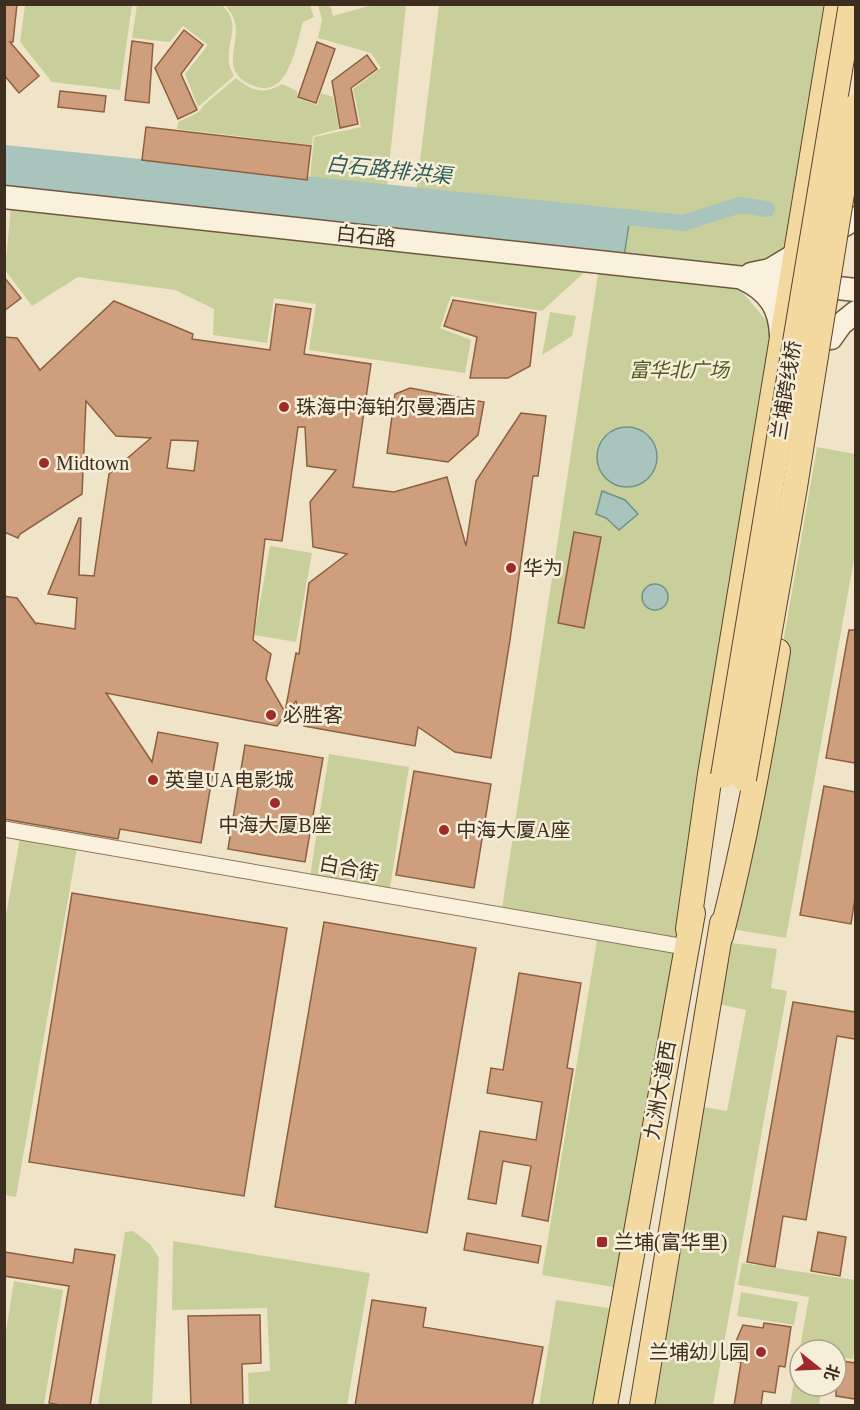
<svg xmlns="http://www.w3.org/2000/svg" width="860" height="1410" viewBox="0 0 860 1410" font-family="'Times New Roman','Noto Sans SC',serif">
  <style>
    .green { fill: #c9cf9b }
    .water { fill: #a9c4bc; stroke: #6f938a; stroke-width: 1.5 }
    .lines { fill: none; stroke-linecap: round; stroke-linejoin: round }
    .canal { stroke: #a9c4bc; stroke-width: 16 }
    .building { fill: #cf9f7d; stroke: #8d5f41; stroke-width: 1.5; fill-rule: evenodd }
    .street-casing { stroke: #8d765c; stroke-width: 17 }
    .secondary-casing { stroke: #6f573f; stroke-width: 25 }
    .primary-casing { stroke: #5b4430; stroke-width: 26 }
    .street { stroke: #faf1dc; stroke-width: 15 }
    .secondary { stroke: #faf1dc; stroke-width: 22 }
    .primary { stroke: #f3d9a0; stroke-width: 24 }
    .primary-bridge-casing { stroke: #5b4430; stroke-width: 26; stroke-linecap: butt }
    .primary-bridge { stroke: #f3d9a0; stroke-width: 24 }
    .poi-dot { fill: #9e2a2b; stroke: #f7eed8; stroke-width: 2 }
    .labels { text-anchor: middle; stroke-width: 5; stroke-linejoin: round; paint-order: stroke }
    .street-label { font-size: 20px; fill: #3d2e20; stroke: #f7eed8 }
    .park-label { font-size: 20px; font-style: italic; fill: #4d5a26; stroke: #f7eed8 }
    .poi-label { font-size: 20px; fill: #3d2e20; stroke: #f7eed8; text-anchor: start }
    .water-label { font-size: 21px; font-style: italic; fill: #2f5d5a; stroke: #f7eed8 }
  </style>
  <rect width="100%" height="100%" fill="#f0e4c8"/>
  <!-- green -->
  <g class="green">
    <path d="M25,5H132L120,90L52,82L20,42Z"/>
    <path d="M137,5H222C242,25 227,38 229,62C229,66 232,72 234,76L198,107L185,74L208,45L183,26L170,42L132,38Z"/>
    <path d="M225,5H310L314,17L303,22C297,41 291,85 267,88C261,89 254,86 249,84C223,71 236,51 236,30C236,20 231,12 225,5Z"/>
    <path d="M318,5H330L333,16L372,5H406L387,186L310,179L314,137L361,127L353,89L381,68L371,53L318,38L322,20Z"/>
    <path d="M439,5H836L796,245L754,269L728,275L780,337L681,946L501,915L600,261L623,262L631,217L416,194Z"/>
    <path d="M236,78C252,91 263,95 282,84L297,91V98L317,105L321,93L333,97L339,129L313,136L312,145L177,129L178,122L199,112L204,105Z"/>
    <path d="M11,206L589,268L542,311L451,296L440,328L471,340L465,373L309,350L316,304L274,298L267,343L213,335L214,309L175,290L78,277L32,306L5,270Z"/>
    <path d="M550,312L576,316L572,336L542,355Z"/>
    <path d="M817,447L855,454V554L786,938L731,929L745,863Z"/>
    <path d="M270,546L312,553L296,642L254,635Z"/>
    <path d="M329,754L409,767L390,888L310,876Z"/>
    <path d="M20,838L77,848L16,1197L5,1195L4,926Z"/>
    <path d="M597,940L674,952L619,1288L542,1275Z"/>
    <path d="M725,942L777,949L771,988L787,991L713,1405L647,1406L698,1106L727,1111L746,1010L714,1003Z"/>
    <path d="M133,1231L150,1244L159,1258L152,1405H98L125,1232Z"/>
    <path d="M173,1241L370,1273L347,1405H249L248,1373L270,1371L267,1308L172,1310Z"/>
    <path d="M742,1263L855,1280L856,1341L853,1359L836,1357V1350H800V1386H822L819,1405H790L809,1297L738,1285Z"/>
    <path d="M14,1281L63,1290L44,1405H5V1337Z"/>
    <path d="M741,1292L798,1302L794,1325L737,1316Z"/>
    <path d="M556,1300L615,1309L599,1405L539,1406Z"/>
  </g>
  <!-- water -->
  <g class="water">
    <path d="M5,153L630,218L623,263L5,198Z"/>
    <circle cx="627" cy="457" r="30"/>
    <path d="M602,491L625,500L638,514L619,530L606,518L596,514Z"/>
    <circle cx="655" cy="597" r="13"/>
  </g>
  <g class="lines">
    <!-- canal -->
    <path class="canal" d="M4,153L683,223L740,205L767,209"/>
  </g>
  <!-- building -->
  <g class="building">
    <path d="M4,4H17L13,42H10L39,76L19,93L4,75Z"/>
    <path d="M184,30L203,45L181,74L197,110L178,119L155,68Z"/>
    <path d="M132,41L153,44L149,103L125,100Z"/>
    <path d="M317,42L335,49L316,103L298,97Z"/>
    <path d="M367,55L377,69L351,88L358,124L340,128L332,81Z"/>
    <path d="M60,91L106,96L104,112L58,107Z"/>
    <path d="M146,127L311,146L307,180L142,160Z"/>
    <path d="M4,277L21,298L4,311Z"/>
    <path d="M453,300L536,313L530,366L508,378H470L477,337L444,326Z"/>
    <path d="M114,301L193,334L192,339L270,350L276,304L311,309L304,354L371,364L353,487L394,492L447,477L466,546L476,481L521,413L546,416L538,476H533L510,640L491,758L455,752L418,727L415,746L304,726L296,701L277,726L106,693L152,762L158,732L218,743L201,843L120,829L118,839L4,819V596L17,598L36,624L37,623L75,629L77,598L48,594L79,518H81L79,575L94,576L109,474L151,438L116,436L86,401L82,494L20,534L18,538L4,532V337L17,338L40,370ZM298,427H305L307,466L336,470L310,502L313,547L347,554L309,583L299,654L296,653L285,712L266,679L271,654L253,640L265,539L282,541ZM171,440L198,441L194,471L167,468Z"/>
    <path d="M410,388L484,402L478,435L448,462L387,453L395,394Z"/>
    <path d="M574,532L601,537L584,628L558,623Z"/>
    <path d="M849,630H855V763L826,758Z"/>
    <path d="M245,745L323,758L305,862L228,849Z"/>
    <path d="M414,771L491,784L474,888L396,875Z"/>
    <path d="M824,786L855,792V898L851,924L800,915Z"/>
    <path d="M72,893L287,928L244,1196L29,1162Z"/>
    <path d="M324,922L476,948L427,1233L275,1207Z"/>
    <path d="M519,973L581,983L567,1068L573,1069L548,1221L522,1216L531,1166L503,1161L496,1204L468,1199L480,1131L536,1140L542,1102L487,1093L491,1068L503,1070Z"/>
    <path d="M793,1002L855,1012V1039L837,1036L806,1220L783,1216L775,1267L747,1262Z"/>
    <path d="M818,1232L846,1237L840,1276L811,1271Z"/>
    <path d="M467,1233L541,1246L538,1263L464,1250Z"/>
    <path d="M75,1249L115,1255L90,1406H66L49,1403L69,1286L4,1276V1252L73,1263Z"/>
    <path d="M372,1300L426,1308L423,1327L543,1347L532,1406H355Z"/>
    <path d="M260,1315L261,1363L242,1364L243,1406H191L188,1316Z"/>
    <path d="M764,1323L791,1327L785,1367L779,1366L775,1393L763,1391L761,1406H734L741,1362L735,1361L734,1346L743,1325L763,1328Z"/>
    <path d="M836,1360L855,1363V1399L836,1396Z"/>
  </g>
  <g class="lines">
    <defs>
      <path id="street" d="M4,829L685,947"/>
      <g id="secondary">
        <path d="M4,197L856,290"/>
        <path d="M751,274L770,270L856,218"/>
        <path d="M744,279C769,291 780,308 781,335"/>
        <path d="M831,338L841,324L856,312"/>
      </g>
      <g id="primary">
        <path d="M688,929L710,774L837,4"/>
        <path d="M721,936C745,842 762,747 778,651"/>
        <path d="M605,1406L693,913"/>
        <path d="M642,1406L722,923"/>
      </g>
    </defs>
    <!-- street casing -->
    <use href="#street" class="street-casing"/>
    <!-- secondary casing -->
    <use href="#secondary" class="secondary-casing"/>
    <!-- primary casing -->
    <use href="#primary" class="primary-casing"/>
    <!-- street -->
    <use href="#street" class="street"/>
    <!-- secondary -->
    <use href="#secondary" class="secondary"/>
    <!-- primary -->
    <use href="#primary" class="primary"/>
    <defs>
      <g id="primary-bridge">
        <path d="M723,776L851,4"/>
        <path d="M744,779L795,487L856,106"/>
      </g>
    </defs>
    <!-- primary-bridge casing -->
    <use href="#primary-bridge" class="primary-bridge-casing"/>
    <!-- primary-bridge -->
    <use href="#primary-bridge" class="primary-bridge"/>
  </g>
  <!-- markers -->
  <g class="poi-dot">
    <circle cx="284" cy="407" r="6"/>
    <circle cx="44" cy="463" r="6"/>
    <circle cx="511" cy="568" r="6"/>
    <circle cx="271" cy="715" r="6"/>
    <circle cx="153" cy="780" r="6"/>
    <circle cx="275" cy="803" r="6"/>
    <circle cx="444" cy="830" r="6"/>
    <rect x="596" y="1236" width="12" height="12" rx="3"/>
    <circle cx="761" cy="1352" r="6"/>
  </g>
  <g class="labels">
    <!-- street labels -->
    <g class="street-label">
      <text transform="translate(366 236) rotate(6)" y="7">白石路</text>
      <text transform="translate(786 390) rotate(-81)" y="7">兰埔跨线桥</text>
      <text transform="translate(349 868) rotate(10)" y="7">白合街</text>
      <text transform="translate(660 1090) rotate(-80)" y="7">九洲大道西</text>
    </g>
    <!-- park labels -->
    <g class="park-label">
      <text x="679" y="377">富华北广场</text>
    </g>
    <!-- poi labels -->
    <g class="poi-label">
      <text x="296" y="414">珠海中海铂尔曼酒店</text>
      <text x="56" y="470">Midtown</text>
      <text x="523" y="575">华为</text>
      <text x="283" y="722">必胜客</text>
      <text x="165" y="787">英皇UA电影城</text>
      <text x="275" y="832" text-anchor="middle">中海大厦B座</text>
      <text x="456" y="837">中海大厦A座</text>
      <text x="614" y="1249">兰埔(富华里)</text>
      <text x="749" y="1359" text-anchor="end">兰埔幼儿园</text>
    </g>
    <!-- water labels -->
    <g class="water-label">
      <text transform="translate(389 170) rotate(6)" y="7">白石路排洪渠</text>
    </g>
  </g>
  <!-- border -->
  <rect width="860" height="1410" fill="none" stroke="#3d2e20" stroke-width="12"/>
  <!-- north arrow -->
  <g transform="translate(818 1368) rotate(108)"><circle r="28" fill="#f7eed8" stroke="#ada18e" stroke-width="1.5"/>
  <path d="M0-4.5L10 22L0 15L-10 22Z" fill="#9e2a2b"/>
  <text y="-9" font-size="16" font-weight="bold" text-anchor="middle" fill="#3d2e20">北</text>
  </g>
</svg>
